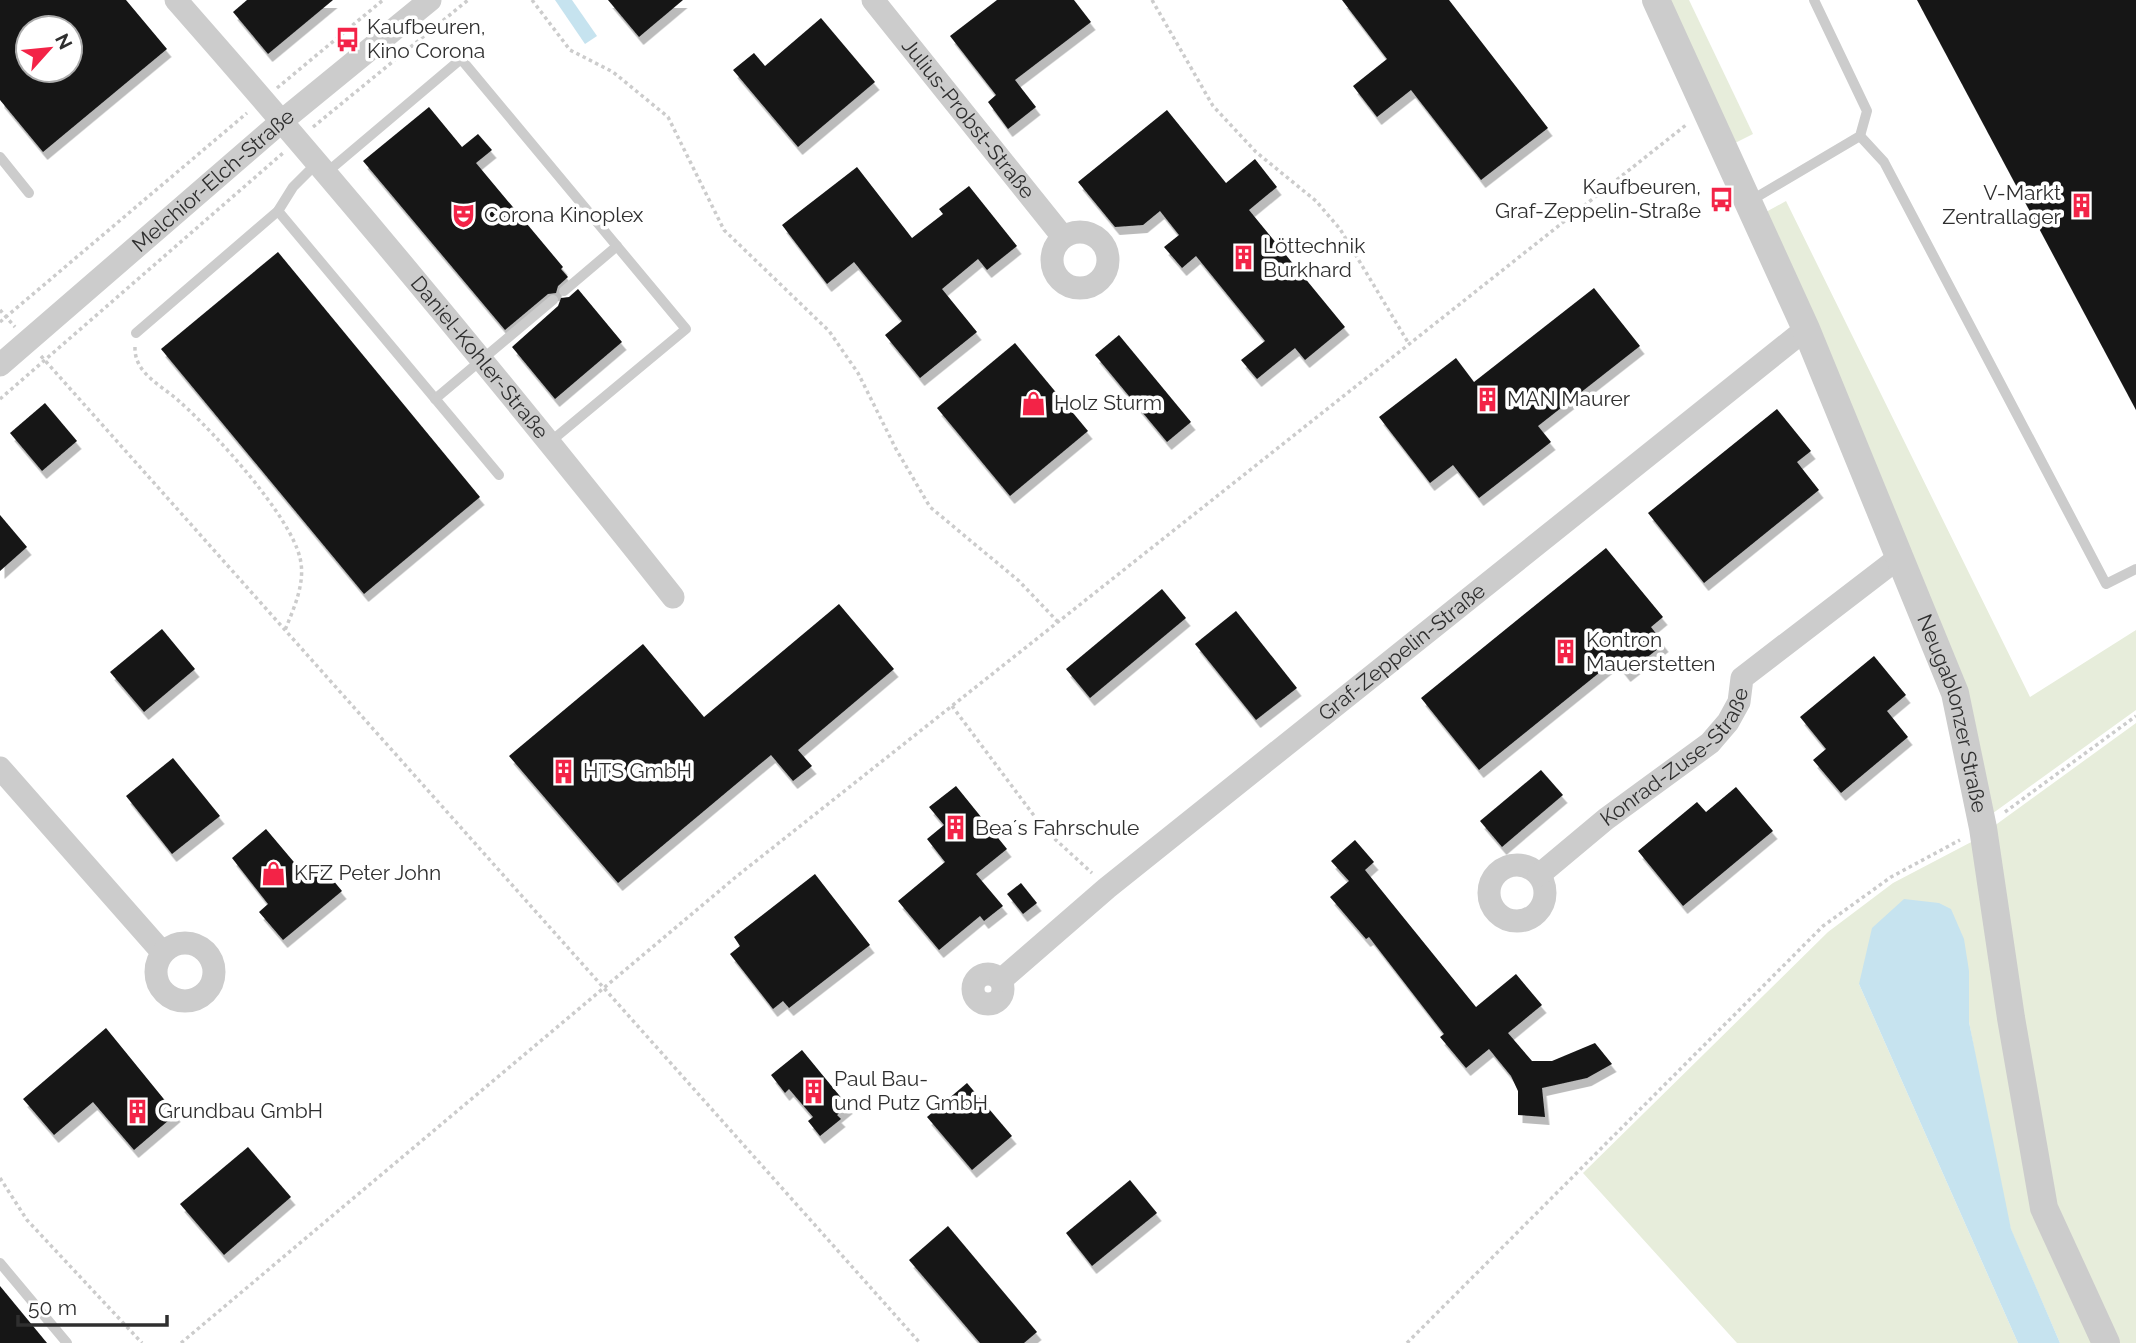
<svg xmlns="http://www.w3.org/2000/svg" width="2136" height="1343" viewBox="0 0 2136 1343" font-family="Raleway,sans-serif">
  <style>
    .green { fill: #e7eddb }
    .water { fill: #c6e3ef }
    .building { fill: #161616; fill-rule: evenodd; filter: url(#shadow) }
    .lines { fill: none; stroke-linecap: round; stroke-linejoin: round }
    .path { stroke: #ccc; stroke-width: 3.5; stroke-dasharray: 3.5 3.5; stroke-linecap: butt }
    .service { stroke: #ccc; stroke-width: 10 }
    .minor { stroke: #ccc; stroke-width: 23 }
    .tertiary { stroke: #ccc; stroke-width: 28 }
    .labels { text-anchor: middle; stroke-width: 7; stroke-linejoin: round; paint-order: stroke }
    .poi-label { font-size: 21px; fill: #2f2f2f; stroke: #fff; text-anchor: start }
    .street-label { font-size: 21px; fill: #2f2f2f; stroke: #fff }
  </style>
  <defs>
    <filter id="shadow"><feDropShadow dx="4.5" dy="8" stdDeviation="0" flood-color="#0004"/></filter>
  </defs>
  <rect width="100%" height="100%" fill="#fff"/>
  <!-- green -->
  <g class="green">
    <path d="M1666,0H1689L1753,134L1735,143Z"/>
    <path d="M1786,201L2030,697L2136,630V710L1989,816L1766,212Z"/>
    <path d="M2136,723V1343H2113L2049,1207L1990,829Z"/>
    <path d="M1977,839L2006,1020L2097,1343H2060L2011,1230L1997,1174L1969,1022V971L1859,984L2018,1343H1737L1583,1173L1828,932L1893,883Z"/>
  </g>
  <!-- water -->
  <g class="water">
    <path d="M555,0H572L597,36L585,44Z"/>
    <path d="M1904,899L1939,903L1951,909L1964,939L1969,971V1022L2011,1229L2060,1343H2018L1859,984L1872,928Z"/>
  </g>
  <!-- building -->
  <g class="building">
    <path d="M0,0H126L167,49L43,152L0,100ZM28,28H70V70H28Z"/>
    <path d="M247,0H333L268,54L233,12Z"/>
    <path d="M608,0H683L639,37Z"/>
    <path d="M997,0H1074L1091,22L1015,80L1036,107L1008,129L988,102L996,95L950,36Z"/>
    <path d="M1342,0H1449L1548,128L1481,180L1411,90L1377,117L1353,86L1387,59Z"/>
    <path d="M1917,0H2136V410Z"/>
    <path d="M821,18L875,82L798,147L733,70L754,53L765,66Z"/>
    <path d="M429,107L462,147L478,134L492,150L476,163L563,267L561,269L568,277L558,286L556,293L548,294L505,330L363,161Z"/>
    <path d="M1167,110L1226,183L1255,159L1277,187L1249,210L1345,327L1305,360L1295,348L1257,379L1241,360L1265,341L1196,256L1182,268L1164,247L1179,235L1160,211L1143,225L1115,227L1078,182Z"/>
    <path d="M857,167L912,238L943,214L939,209L969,186L1017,246L987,270L978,259L942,289L977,332L920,378L885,335L902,321L854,262L827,284L782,225Z"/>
    <path d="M278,252L480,497L364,594L161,349Z"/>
    <path d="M1594,288L1640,346L1538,426L1551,442L1479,498L1453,465L1430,483L1379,417L1456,358L1474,382Z"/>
    <path d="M578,289L622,342L555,399L512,347L558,306L561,298L569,297Z"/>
    <path d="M1119,335L1191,422L1167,442L1095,355Z"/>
    <path d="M1015,343L1088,431L1010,496L937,408Z"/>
    <path d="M45,403L77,441L42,471L10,433Z"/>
    <path d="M1777,409L1811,451L1797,462L1819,490L1704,583L1648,513Z"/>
    <path d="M0,515L27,547L0,571Z"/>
    <path d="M1606,548L1663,617L1651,627L1664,644L1626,674L1615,660L1479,770L1421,698Z"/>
    <path d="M1162,589L1186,618L1090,698L1066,669Z"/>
    <path d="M839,604L894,669L798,750L812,766L793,781L771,755L618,883L509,756L643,644L704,717Z"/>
    <path d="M1236,611L1297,688L1256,720L1195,644Z"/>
    <path d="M162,629L195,669L144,712L110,672Z"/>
    <path d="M1874,656L1906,695L1887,711L1908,737L1841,793L1813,760L1826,749L1800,717Z"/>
    <path d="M173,758L220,816L172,854L126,796Z"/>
    <path d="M1541,770L1563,795L1502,847L1480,821Z"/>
    <path d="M956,786L1007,849L976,874L1003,906L984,921L980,916L939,950L898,901L945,862L927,839L944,825L929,807Z"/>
    <path d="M1736,787L1773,831L1683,906L1638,851L1697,802L1706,812Z"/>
    <path d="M266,829L304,874L318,862L342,891L283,940L259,912L268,904L232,858Z"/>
    <path d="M1355,840L1374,862L1365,870L1476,1007L1516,974L1542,1005L1508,1033L1532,1061H1552L1595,1043L1612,1064L1587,1078L1542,1088L1545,1117L1518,1115V1091L1511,1076L1489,1049L1466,1068L1440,1037L1444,1034L1369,937L1366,939L1330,897L1349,881L1331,861Z"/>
    <path d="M815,874L870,945L789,1008L783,1001L773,1009L730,954L740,946L734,937Z"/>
    <path d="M1021,883L1037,903L1023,914L1007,894Z"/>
    <path d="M106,1028L176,1114L134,1150L93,1102L54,1135L23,1099Z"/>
    <path d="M802,1050L848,1106L837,1115L841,1119L820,1136L808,1121L813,1117L789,1089L785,1093L771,1075Z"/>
    <path d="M967,1083L1012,1136L972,1170L927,1117Z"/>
    <path d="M248,1147L291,1197L224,1255L180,1204Z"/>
    <path d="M1130,1180L1157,1213L1092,1266L1066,1233Z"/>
    <path d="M948,1226L1037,1332L1024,1343H980L909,1260Z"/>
    <path d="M0,1286L47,1343H0Z"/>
  </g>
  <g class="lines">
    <!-- path -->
    <g class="path">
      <path d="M532,0L570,50L613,72L668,117L724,230L829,331L858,373L896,449L930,507L1019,581L1058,622"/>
      <path d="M1152,0L1213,106L1256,152L1316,201L1340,229L1409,344"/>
      <path d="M277,88L383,0"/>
      <path d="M313,127L468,0"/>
      <path d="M0,310L15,327"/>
      <path d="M0,322L247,113"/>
      <path d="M135,347C134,374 163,386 180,402C214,432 290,515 300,558C306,582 294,608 285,630"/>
      <path d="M41,356L920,1343"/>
      <path d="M0,399L283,153"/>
      <path d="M952,706L1044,829L1092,873"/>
      <path d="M2005,812L2136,716"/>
      <path d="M0,1178L27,1220L142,1343"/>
      <path d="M181,1343L737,876L1686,125"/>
      <path d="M1407,1343L1823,926L1891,877L1960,840"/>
    </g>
    <!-- service -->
    <g class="service">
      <path d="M1860,136L1884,162L2106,584L2136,569"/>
      <path d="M0,157L29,193"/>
      <path d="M326,173L461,59L686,329L550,442"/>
      <path d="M1750,201L1860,136L1867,111L1814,0"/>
      <path d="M278,211L499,475"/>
      <path d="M564,291L617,246"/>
      <path d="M136,333L278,211L293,187L317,163"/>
      <path d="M435,399L553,300"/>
      <path d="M0,1263L67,1343"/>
    </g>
    <!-- minor -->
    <g class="minor">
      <path id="s1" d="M176,0C347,194 512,394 673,597"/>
      <path id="s2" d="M873,0L1063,237"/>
      <circle cx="1080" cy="260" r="28"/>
      <path id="s3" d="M0,365L282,121L430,0"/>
      <path d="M0,768L162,952"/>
      <circle cx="1517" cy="893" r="28"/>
      <path id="s4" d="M1539,875L1606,819L1710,743L1728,722L1739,702L1742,678L1901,556"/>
      <circle cx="185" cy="972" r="29"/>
      <circle cx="988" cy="989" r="15"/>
      <path id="s5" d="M1001,980L1107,888L1806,329"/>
    </g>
    <!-- tertiary -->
    <path class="tertiary" id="s6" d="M1656,0L1806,329L1955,693L1983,828L2011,1018L2044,1208L2106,1343"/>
  </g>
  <!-- icons -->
  <defs>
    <symbol id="bus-bare" viewBox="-9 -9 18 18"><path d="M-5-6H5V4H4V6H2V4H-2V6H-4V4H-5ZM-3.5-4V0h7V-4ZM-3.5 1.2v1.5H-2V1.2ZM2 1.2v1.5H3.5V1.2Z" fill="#f32347" stroke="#fff" stroke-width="2.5" paint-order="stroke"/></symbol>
    <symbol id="building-bare" viewBox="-9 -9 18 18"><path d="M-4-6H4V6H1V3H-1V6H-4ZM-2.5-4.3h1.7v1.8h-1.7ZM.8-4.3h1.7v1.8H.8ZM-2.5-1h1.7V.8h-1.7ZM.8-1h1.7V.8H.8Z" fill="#f32347" stroke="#fff" stroke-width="2.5" paint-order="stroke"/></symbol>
    <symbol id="theatre-bare" viewBox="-9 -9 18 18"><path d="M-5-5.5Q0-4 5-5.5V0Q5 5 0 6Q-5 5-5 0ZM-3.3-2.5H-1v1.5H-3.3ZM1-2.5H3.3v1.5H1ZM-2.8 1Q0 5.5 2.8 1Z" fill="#f32347" stroke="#fff" stroke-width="2.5" paint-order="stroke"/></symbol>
    <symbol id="shop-bare" viewBox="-9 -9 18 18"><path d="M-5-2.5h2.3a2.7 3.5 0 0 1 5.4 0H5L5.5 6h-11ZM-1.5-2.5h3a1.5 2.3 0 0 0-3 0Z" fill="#f32347" stroke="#fff" stroke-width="2.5" paint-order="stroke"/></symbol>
  </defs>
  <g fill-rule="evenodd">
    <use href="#bus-bare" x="330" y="22" width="35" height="35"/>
    <use href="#bus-bare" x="1704" y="182" width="35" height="35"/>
    <use href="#building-bare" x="2064" y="188" width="35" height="35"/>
    <use href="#theatre-bare" x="446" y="198" width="35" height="35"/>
    <use href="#building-bare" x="1226" y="240" width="35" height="35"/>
    <use href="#building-bare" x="1470" y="382" width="35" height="35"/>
    <use href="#shop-bare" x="1016" y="386" width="35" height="35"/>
    <use href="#building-bare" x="1548" y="634" width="35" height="35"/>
    <use href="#building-bare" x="546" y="754" width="35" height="35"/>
    <use href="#building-bare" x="938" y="810" width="35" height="35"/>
    <use href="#shop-bare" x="256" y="856" width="35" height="35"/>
    <use href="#building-bare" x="796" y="1074" width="35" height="35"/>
    <use href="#building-bare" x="120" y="1094" width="35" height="35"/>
  </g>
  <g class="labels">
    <!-- poi labels -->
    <g class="poi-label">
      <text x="367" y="34">Kaufbeuren,<tspan x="367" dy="24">Kino Corona</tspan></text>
      <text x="1701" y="194" text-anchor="end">Kaufbeuren,<tspan x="1701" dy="24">Graf-Zeppelin-Straße</tspan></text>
      <text x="2061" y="200" text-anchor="end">V-Markt<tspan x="2061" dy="24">Zentrallager</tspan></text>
      <text x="484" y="222">Corona Kinoplex</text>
      <text x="1263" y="253">Löttechnik<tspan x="1263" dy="24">Burkhard</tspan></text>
      <text x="1507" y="406">MAN Maurer</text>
      <text x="1054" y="410">Holz Sturm</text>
      <text x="1586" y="647">Kontron<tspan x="1586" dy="24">Mauerstetten</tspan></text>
      <text x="583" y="778">HTS GmbH</text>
      <text x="975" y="835">Bea´s Fahrschule</text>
      <text x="294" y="880">KFZ Peter John</text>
      <text x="834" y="1086">Paul Bau-<tspan x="834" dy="24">und Putz GmbH</tspan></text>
      <text x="158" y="1118">Grundbau GmbH</text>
    </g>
    <!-- street labels -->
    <g class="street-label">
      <text dy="7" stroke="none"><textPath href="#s2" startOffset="152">Julius-Probst-Straße</textPath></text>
      <text dy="7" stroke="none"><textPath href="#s3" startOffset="282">Melchior-Elch-Straße</textPath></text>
      <text dy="7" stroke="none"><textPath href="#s1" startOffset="469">Daniel-Kohler-Straße</textPath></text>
      <text dy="7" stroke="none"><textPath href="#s5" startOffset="518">Graf-Zeppelin-Straße</textPath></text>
      <text dy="7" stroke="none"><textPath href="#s6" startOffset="774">Neugablonzer Straße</textPath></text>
      <text dy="7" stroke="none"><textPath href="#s4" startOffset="182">Konrad-Zuse-Straße</textPath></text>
    </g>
  </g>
  <!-- north arrow -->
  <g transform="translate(49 49) rotate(63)"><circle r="33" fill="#ffffff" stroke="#acacac" stroke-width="2"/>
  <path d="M0-5L12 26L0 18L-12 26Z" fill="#f32347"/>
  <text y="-10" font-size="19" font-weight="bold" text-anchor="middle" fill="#2f2f2f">N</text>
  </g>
  <!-- scale -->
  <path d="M18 1315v10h149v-10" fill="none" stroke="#2f2f2f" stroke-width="3.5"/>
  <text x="28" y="1315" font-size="21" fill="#2f2f2f" stroke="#ffffff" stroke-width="5" paint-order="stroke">50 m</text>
</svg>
